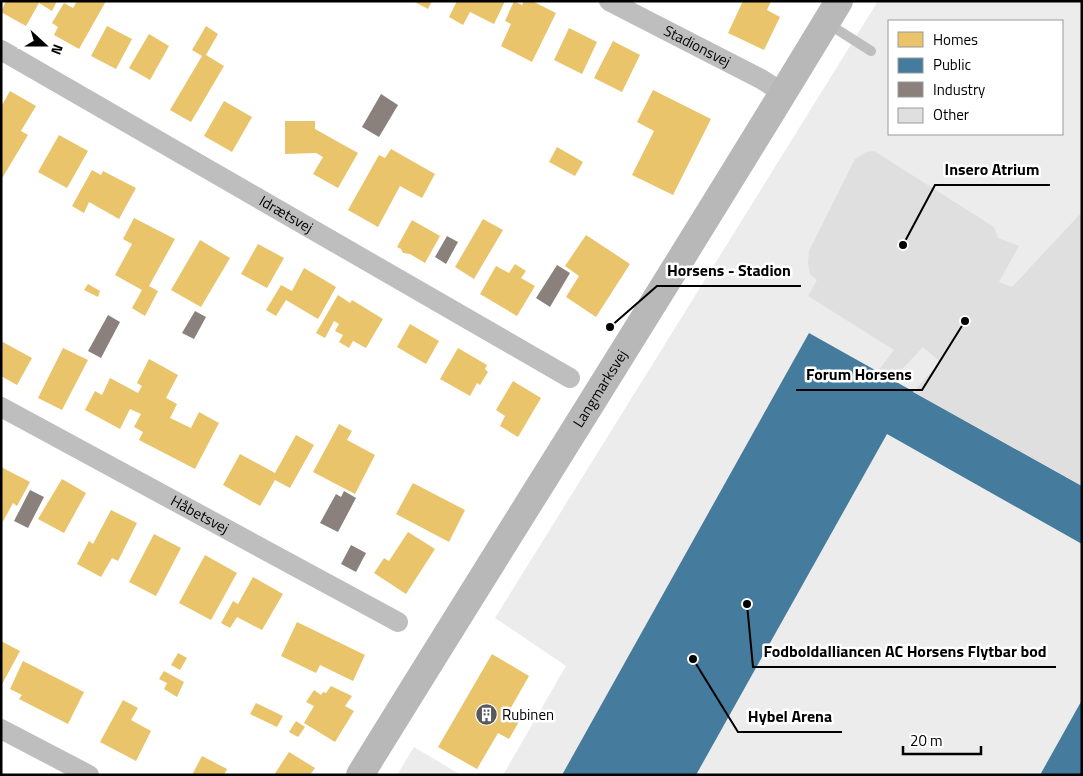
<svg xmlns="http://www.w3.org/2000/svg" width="1083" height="776" viewBox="0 0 1083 776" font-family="'Titillium Web',sans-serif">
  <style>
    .green { fill: #ececec; fill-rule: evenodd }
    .homes { fill: #e9c46a }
    .public { fill: #457b9d }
    .industry { fill: #8a817c }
    .building { fill: #dfdfdf }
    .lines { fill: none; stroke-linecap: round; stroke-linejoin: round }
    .service { stroke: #bebebe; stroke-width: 10 }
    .minor { stroke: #bebebe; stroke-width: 20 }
    .secondary { stroke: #b8b8b8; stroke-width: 28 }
    .labels { text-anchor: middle; stroke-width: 5; stroke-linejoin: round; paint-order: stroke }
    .street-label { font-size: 15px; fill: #000; stroke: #fff }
    .poi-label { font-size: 15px; fill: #000; stroke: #fff; text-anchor: start }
    .leader { fill: none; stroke: #000; stroke-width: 2 }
    .callout-dot { fill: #000; stroke: #fff; stroke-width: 2 }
    .callout-label { font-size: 16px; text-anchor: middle; font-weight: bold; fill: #000; stroke: #fff; stroke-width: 5; stroke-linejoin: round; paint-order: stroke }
  </style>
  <rect width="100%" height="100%" fill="#fff"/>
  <!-- green -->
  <g class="green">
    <path d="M878,1H1082V775H503L566,666L495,618ZM889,21H1062V134H889Z"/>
    <path d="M414,747L461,775H397Z"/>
  </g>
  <!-- homes -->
  <g class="homes">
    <path d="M6,1H57L52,11L39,3L26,26L1,12Z"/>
    <path d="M77,1H106L79,49L54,35L58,27L52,23L64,3L73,8Z"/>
    <path d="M413,1H432L428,9Z"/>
    <path d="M457,1H505L494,24L470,12L463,25L449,17Z"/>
    <path d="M514,1L522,5L524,1H532L556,13L532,62L501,46L511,24L505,21Z"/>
    <path d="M743,1H771L767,10L780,17L764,50L728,33Z"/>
    <path d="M107,26L132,39L116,69L91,56Z"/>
    <path d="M206,26L218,34L206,55L224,66L191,122L170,110L202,56L192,50Z"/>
    <path d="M569,28L597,42L582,74L554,60Z"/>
    <path d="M149,34L169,46L150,80L129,68Z"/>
    <path d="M613,41L640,55L622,92L594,78Z"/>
    <path d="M653,90L711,119L673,195L632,175L654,131L637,122Z"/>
    <path d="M10,91L36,106L21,131L28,135L1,180V107Z"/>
    <path d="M224,101L252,117L232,152L204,136Z"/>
    <path d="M285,121H315V129L358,153L338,188L313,174L323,157L316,153L285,154Z"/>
    <path d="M59,135L88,151L67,188L38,172Z"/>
    <path d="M557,147L583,162L575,176L549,162Z"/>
    <path d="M391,149L435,174L422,198L400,186L378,227L348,210L379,155L385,158Z"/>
    <path d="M92,170L101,175L103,171L136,188L119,219L89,202L84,213L72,206Z"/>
    <path d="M134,218L175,239L149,286L158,291L145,316L132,308L142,290L115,275L132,244L123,239Z"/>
    <path d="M483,219L503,230L474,279L455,267Z"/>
    <path d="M412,220L440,236L425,263L410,254L403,253L401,249L397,247Z"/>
    <path d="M586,235L630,264L596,317L566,297L579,276L565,266Z"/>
    <path d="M200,240L230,258L201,307L171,290Z"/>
    <path d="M258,244L284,258L267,288L241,274Z"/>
    <path d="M515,264L526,271L521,278L535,286L517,316L480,294L496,266L509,273Z"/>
    <path d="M304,268L336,287L318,319L286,300L276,316L266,310L281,285L292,291Z"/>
    <path d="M88,284L100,291L98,297L84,290Z"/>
    <path d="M338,295L350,303L352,300L383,319L366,348L353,341L349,348L339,342L343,335L335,331L339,324L334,321L325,338L316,333Z"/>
    <path d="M410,324L439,341L426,364L397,347Z"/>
    <path d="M1,341L32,358L17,385L1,376Z"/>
    <path d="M63,348L88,360L62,410L38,398Z"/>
    <path d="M458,348L487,365L485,369L488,372L480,385L477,383L470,396L440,379Z"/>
    <path d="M149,359L178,375L166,398L177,404L170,418L191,428L199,412L219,423L195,469L139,440L143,432L134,427L141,414L130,409L120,429L85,410L95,391L102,395L110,378L138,393L142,386L137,383Z"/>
    <path d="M513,381L541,398L518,437L500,426L505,416L496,410Z"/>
    <path d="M339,424L352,431L347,440L375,455L355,494L313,472Z"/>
    <path d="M296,435L314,445L290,488L275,480L260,506L223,485L240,454L275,473Z"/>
    <path d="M1,467L30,482L17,506L13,503L1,525Z"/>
    <path d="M62,479L86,493L64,533L38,519Z"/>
    <path d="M413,483L465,510L449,542L396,514Z"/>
    <path d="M111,510L137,523L118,561L112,558L101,577L77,564L89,541L93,544Z"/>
    <path d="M408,532L435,549L406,594L374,573L384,558L389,561Z"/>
    <path d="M154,534L181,548L156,596L129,582Z"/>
    <path d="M205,555L237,573L211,620L179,603Z"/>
    <path d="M253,577L283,594L262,630L237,617L230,628L221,623L233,601L238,604Z"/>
    <path d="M297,622L365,655L353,681L320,665L316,673L281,656Z"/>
    <path d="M1,641L20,651L1,686Z"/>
    <path d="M178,653L187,658L180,670L171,665Z"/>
    <path d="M492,654L529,676L509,711L521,718L509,739L498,733L477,769L438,747Z"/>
    <path d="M23,661L84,692L68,724L19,699L22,695L10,689Z"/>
    <path d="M164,671L184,682L177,697L164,689L167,683L159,679Z"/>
    <path d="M331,686L352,696L345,706L354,711L335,742L304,723L314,706L306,702L314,690L321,695L323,692L326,693Z"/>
    <path d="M123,700L138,708L131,720L151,731L136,761L100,742Z"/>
    <path d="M256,703L283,716L277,727L250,714Z"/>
    <path d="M296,721L305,727L298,737L289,732Z"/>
    <path d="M289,752L315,768L310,775H274Z"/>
    <path d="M202,756L227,769L224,775H192Z"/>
  </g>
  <!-- public -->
  <g class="public">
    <path d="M809,333L1082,486V544L887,434L696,775H562Z"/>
    <path d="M1082,700V775H1040Z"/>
  </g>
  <!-- industry -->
  <g class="industry">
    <path d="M381,94L398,105L379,137L362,127Z"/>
    <path d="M447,236L458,242L446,264L435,257Z"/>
    <path d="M557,265L570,273L550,307L536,298Z"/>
    <path d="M195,311L206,317L194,339L182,333Z"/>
    <path d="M108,315L120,322L101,358L88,351Z"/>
    <path d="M30,490L44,497L28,528L14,521Z"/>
    <path d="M344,491L356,498L338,532L320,523L336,494L341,497Z"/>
    <path d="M351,545L366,553L356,572L341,564Z"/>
  </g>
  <!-- building -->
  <path class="building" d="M874,151L994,227L998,238L1019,246L999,282L1012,287L1082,212V486L913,392L940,362L923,347L892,380L877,372L894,350L808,296L817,280L810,274L808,263L809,251L855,159L866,152Z"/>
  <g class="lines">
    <!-- service -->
    <path class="service" d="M827,23L871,51"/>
    <!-- minor -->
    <g class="minor">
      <path id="s1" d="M609,1L761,79L783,93"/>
      <path id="s2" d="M1,50L570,378"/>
      <path id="s3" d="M1,407L398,622"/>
      <path d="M1,729L89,775"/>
    </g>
    <!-- secondary -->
    <path class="secondary" id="s4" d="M360,775C519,517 682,261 839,1"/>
  </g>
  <!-- icons -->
  <defs>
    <symbol id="building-disc" viewBox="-11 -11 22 22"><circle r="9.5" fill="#595959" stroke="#fff"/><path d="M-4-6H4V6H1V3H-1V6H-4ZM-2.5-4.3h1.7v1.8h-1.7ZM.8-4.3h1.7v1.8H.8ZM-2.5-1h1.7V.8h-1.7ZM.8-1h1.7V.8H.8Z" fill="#fff"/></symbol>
  </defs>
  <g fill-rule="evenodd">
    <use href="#building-disc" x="474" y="702" width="25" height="25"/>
  </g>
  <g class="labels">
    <!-- street labels -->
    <g class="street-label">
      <text dy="5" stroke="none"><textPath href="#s1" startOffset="99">Stadionsvej</textPath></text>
      <text dy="5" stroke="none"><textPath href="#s2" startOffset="329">Idrætsvej</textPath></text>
      <text dy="5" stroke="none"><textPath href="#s4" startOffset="455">Langmarksvej</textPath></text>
      <text dy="5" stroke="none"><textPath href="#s3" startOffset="226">Håbetsvej</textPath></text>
    </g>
    <!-- poi labels -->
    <g class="poi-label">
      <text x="502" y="720">Rubinen</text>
    </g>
  </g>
  <!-- callouts -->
  <path class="leader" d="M903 245L935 185H1050M610 327L657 286H801M965 321L922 390H796M747 604L753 667H1056M693 659L738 732H842"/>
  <g class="callout-dot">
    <circle cx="903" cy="245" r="5"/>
    <circle cx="610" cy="327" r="5"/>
    <circle cx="965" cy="321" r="5"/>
    <circle cx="747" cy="604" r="5"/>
    <circle cx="693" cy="659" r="5"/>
  </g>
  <g class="callout-label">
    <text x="992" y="175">Insero Atrium</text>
    <text x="729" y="276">Horsens - Stadion</text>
    <text x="859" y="380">Forum Horsens</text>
    <text x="905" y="657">Fodboldalliancen AC Horsens Flytbar bod</text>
    <text x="790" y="722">Hybel Arena</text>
  </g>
  <!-- border -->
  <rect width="1083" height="776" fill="none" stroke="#000000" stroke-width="5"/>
  <!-- legend -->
  <rect x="888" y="20" width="175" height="115" fill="#ffffff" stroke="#999999"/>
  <rect x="898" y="32" width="25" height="15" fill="#e9c46a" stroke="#999999"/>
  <text x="933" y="45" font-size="15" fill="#000000">Homes</text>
  <rect x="898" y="58" width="25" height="15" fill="#457b9d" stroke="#999999"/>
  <text x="933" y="70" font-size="15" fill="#000000">Public</text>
  <rect x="898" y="82" width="25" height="15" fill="#8a817c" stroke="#999999"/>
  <text x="933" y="95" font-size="15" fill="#000000">Industry</text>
  <rect x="898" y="108" width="25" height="15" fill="#dfdfdf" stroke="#999999"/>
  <text x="933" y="120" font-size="15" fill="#000000">Other</text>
  <!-- north arrow -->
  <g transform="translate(45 45) rotate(111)" stroke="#ffffff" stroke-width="4" paint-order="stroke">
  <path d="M0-4L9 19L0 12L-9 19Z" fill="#000000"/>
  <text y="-8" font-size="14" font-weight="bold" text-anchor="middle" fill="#000000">N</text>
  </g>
  <!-- scale -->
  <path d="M903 746v8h78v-8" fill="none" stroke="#000000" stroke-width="2.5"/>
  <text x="910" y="746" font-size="15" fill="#000000" stroke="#ffffff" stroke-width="4" paint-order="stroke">20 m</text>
</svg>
